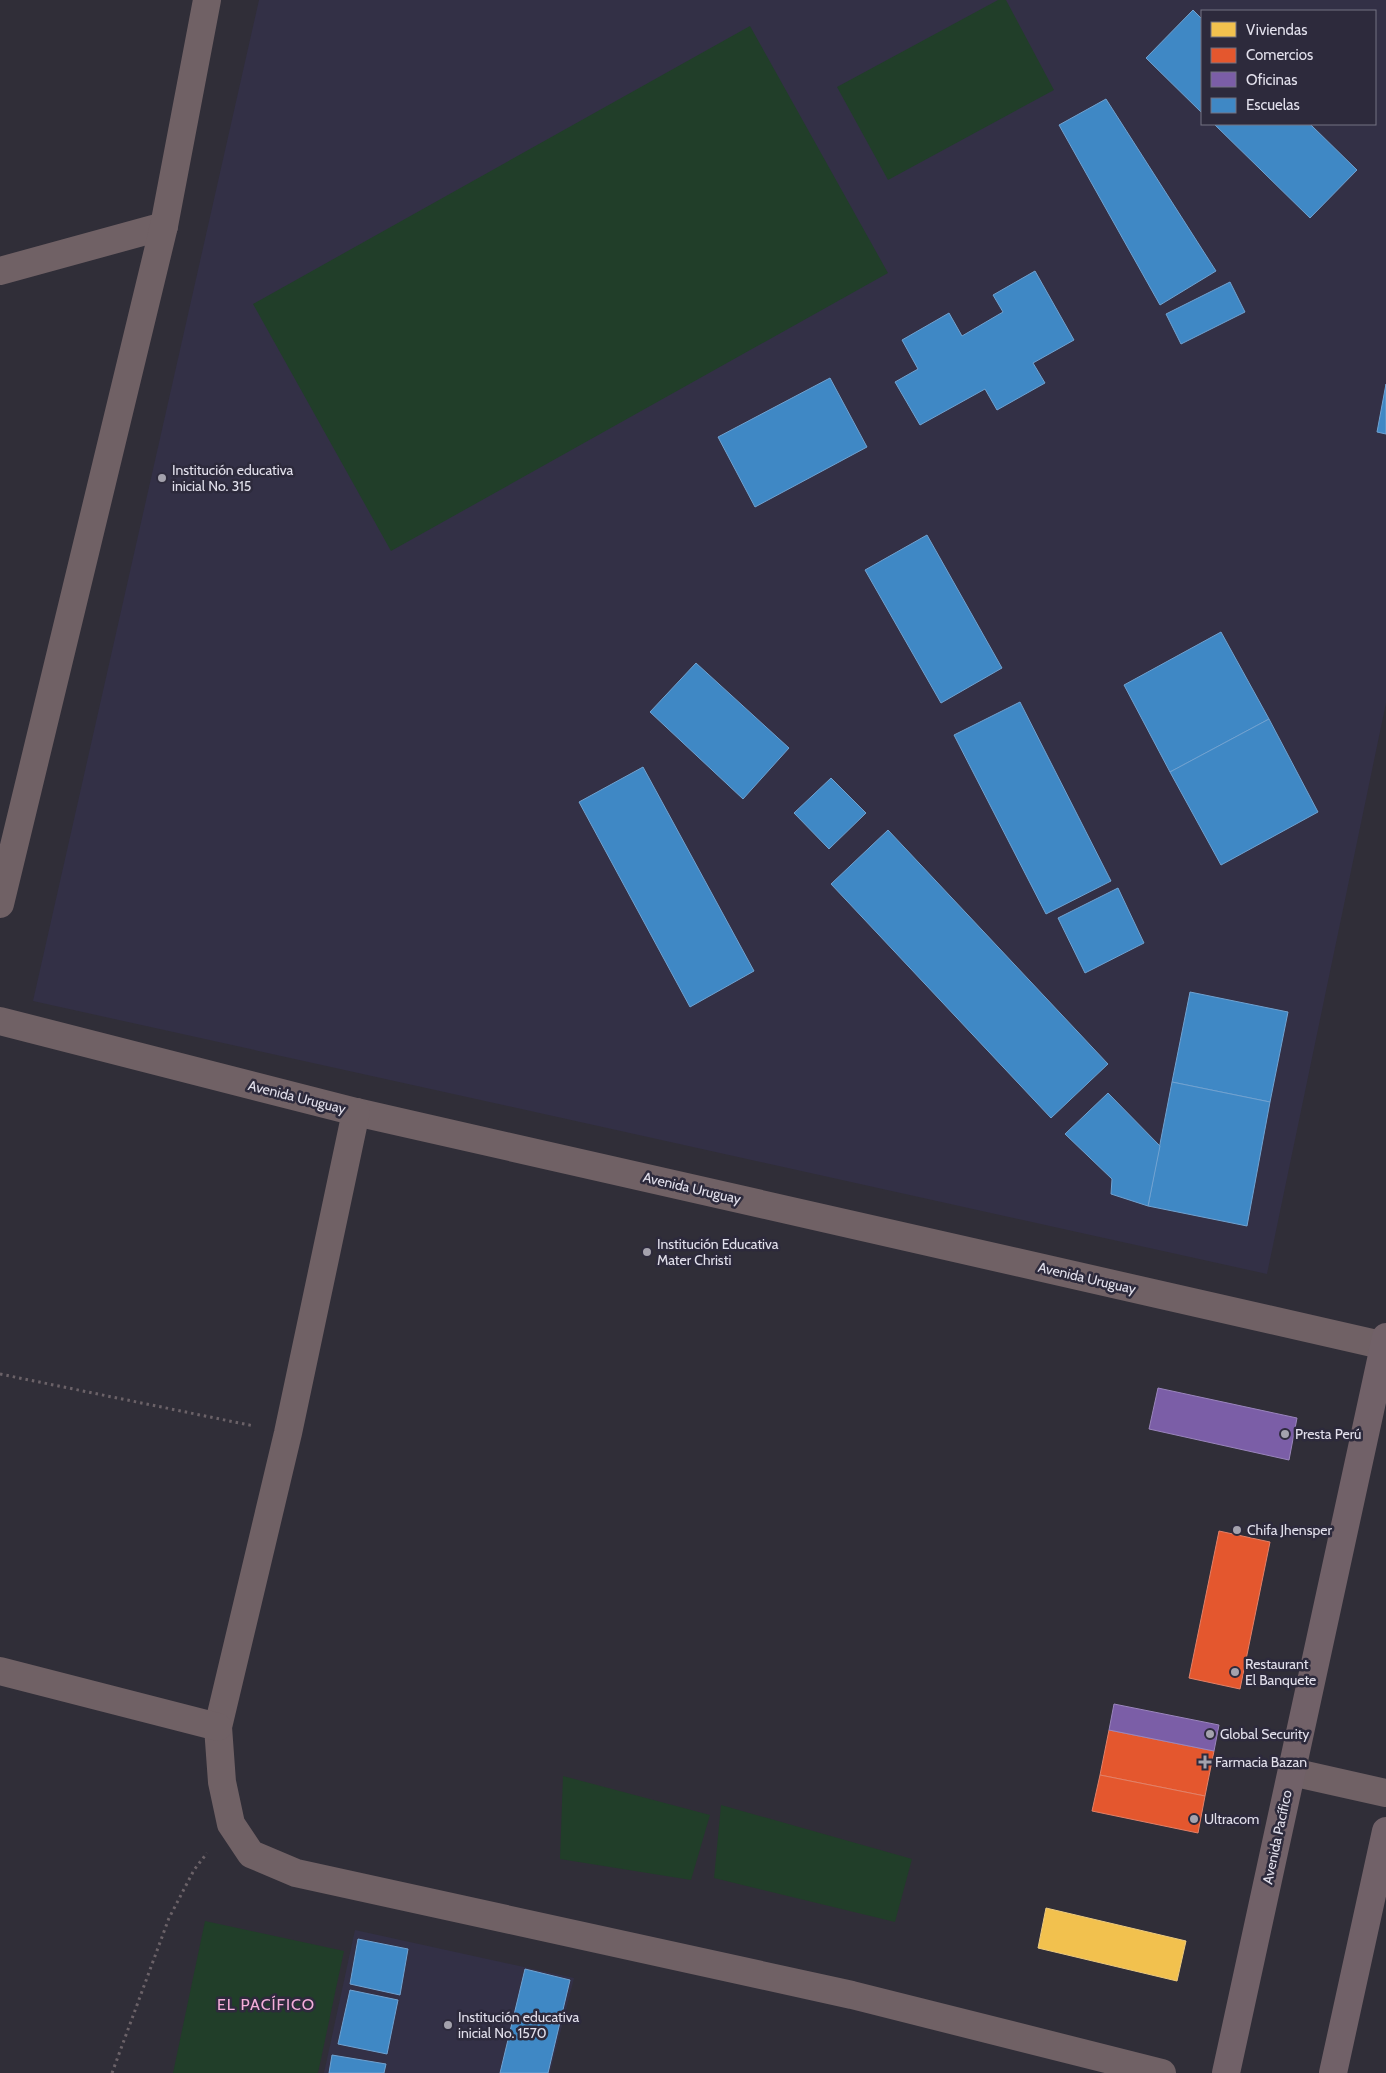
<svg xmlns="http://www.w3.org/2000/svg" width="1386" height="2073" viewBox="0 0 1386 2073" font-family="Cabin,sans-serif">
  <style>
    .built { fill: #333046; fill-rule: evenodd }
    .green { fill: #213e29 }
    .homes { fill: #f2c14e; stroke: #edca7d }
    .shops { fill: #e4572e; stroke: #e38067 }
    .offices { fill: #7b5ea7; stroke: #9a85bc }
    .schools { fill: #3f88c5; stroke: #70a2d1 }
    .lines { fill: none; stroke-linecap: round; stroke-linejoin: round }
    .path { stroke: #6b6268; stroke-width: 3; stroke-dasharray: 2.5 4; stroke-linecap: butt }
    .street { stroke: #706165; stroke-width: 28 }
    .primary { stroke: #716168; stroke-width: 28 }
    .poi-dot { fill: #a4a2ad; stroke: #2d2a3c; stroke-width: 2 }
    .labels { text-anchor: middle; stroke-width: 5; stroke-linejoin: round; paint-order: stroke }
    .poi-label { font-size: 14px; fill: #e2e0ec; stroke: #2d2a3c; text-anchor: start }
    .street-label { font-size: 14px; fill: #e2e0ec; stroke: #2d2a3c }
    .quarter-label { font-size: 16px; letter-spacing: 1px; fill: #f4add9; stroke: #2d2a3c }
  </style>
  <rect width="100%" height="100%" fill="#302e38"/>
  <!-- built -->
  <g class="built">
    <path d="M259,0H1386V703L1267,1274L33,1001ZM1202,11H1375V124H1202Z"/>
    <path d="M355,1930L574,1978L550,2073H324Z"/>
  </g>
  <!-- green -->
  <g class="green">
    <path d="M998,0H1006L1054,90L888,180L837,87Z"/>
    <path d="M750,26L888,273L391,551L253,304Z"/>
    <path d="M563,1776L710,1815L691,1880L560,1859Z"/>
    <path d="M721,1805L912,1859L895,1922L714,1878Z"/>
    <path d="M205,1921L344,1951L318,2073H173Z"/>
  </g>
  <!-- homes -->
  <path class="homes" d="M1046,1908L1186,1941L1177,1981L1038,1948Z"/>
  <!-- shops -->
  <g class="shops">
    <path d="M1219,1531L1270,1542L1240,1689L1189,1678Z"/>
    <path d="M1109,1730L1214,1751L1205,1796L1100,1775Z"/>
    <path d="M1100,1775L1205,1796L1198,1833L1092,1811Z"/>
  </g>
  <!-- offices -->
  <g class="offices">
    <path d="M1158,1388L1297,1418L1289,1460L1149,1429Z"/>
    <path d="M1114,1704L1219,1725L1214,1751L1109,1730Z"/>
  </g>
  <!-- schools -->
  <g class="schools">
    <path d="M1193,10L1202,19V113L1146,58Z"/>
    <path d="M1106,99L1216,271L1160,305L1059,125Z"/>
    <path d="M1214,124H1310L1357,170L1310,218Z"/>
    <path d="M1035,271L1074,340L1033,363L1045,383L997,410L985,389L920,425L895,382L918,369L902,340L949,313L962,336L1003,312L993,295Z"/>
    <path d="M1230,282L1245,312L1181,344L1166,314Z"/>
    <path d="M830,378L867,447L755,507L718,437Z"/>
    <path d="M1386,384V434L1377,432Z"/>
    <path d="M927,535L1002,668L941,703L865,570Z"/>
    <path d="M1221,632L1269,719L1170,772L1124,685Z"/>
    <path d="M696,663L789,748L743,799L650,712Z"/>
    <path d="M1020,702L1111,881L1046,914L954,735Z"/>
    <path d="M1269,719L1318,812L1221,865L1170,772Z"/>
    <path d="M643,767L754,971L690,1007L579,802Z"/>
    <path d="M831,778L866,813L829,849L794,813Z"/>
    <path d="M888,830L1108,1064L1051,1118L831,884Z"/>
    <path d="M1118,888L1144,943L1085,973L1058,918Z"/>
    <path d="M1190,992L1288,1012L1270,1102L1172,1082Z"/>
    <path d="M1172,1082L1270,1102L1247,1226L1148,1206Z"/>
    <path d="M1108,1093L1160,1146L1148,1206L1111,1194L1112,1179L1065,1134Z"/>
    <path d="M358,1939L408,1949L400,1995L350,1984Z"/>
    <path d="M525,1969L570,1980L548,2073H500Z"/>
    <path d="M350,1990L398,2000L387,2054L338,2044Z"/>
    <path d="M332,2055L386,2064L384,2073H329Z"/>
  </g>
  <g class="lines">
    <!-- path -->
    <g class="path">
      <path d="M0,1374L254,1426"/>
      <path d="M112,2073L169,1918L194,1870L207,1853"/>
    </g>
    <!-- street -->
    <g class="street">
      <path d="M0,271L164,226"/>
      <path d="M0,904L164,226L207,0"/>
      <path d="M0,1021L356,1112L1386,1346"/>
      <path d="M356,1112L288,1433L218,1727L222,1782L231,1824L251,1854L296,1873L852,1995L1162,2073"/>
      <path d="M0,1671L218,1727"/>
      <path d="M1292,1772L1386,1793"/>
    </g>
    <!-- primary -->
    <g class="primary">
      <path d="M1226,2073L1386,1337"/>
      <path d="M1333,2073L1386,1831"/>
    </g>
  </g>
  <!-- markers -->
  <g class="poi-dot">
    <circle cx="162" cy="478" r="5"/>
    <circle cx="647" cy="1252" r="5"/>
    <circle cx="1285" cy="1434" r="5"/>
    <circle cx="1237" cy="1530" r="5"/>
    <circle cx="1235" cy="1672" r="5"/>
    <circle cx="1210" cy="1734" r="5"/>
    <path d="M1202.5 1754.5h5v5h5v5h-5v5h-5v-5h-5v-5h5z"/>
    <circle cx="1194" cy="1819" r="5"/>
    <circle cx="448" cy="2025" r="5"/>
  </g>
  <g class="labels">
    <!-- poi labels -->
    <g class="poi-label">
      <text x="172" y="475">Institución educativa<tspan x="172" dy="16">inicial No. 315</tspan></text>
      <text x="657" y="1249">Institución Educativa<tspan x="657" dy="16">Mater Christi</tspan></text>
      <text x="1295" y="1439">Presta Perú</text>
      <text x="1247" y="1535">Chifa Jhensper</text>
      <text x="1245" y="1669">Restaurant<tspan x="1245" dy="16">El Banquete</tspan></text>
      <text x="1220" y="1739">Global Security</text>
      <text x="1215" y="1767">Farmacia Bazan</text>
      <text x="1204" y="1824">Ultracom</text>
      <text x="458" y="2022">Institución educativa<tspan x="458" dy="16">inicial No. 1570</tspan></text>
    </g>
    <!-- street labels -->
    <g class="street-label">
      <text transform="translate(297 1097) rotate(14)" y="5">Avenida Uruguay</text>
      <text transform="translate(692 1188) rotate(13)" y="5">Avenida Uruguay</text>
      <text transform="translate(1087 1278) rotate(13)" y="5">Avenida Uruguay</text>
      <text transform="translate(1277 1837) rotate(-78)" y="5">Avenida Pacífico</text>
    </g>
    <!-- quarter labels -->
    <g class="quarter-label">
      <text x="266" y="2010">EL PACÍFICO</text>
    </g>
  </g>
  <!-- legend -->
  <rect x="1201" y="10" width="175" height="115" fill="#2d2a3c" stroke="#757382"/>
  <rect x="1211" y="22" width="25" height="15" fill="#f2c14e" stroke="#757382"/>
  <text x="1246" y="35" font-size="15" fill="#e2e0ec">Viviendas</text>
  <rect x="1211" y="48" width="25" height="15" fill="#e4572e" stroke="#757382"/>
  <text x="1246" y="60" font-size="15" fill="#e2e0ec">Comercios</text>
  <rect x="1211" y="72" width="25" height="15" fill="#7b5ea7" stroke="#757382"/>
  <text x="1246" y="85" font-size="15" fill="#e2e0ec">Oficinas</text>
  <rect x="1211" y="98" width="25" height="15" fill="#3f88c5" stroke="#757382"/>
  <text x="1246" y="110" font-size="15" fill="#e2e0ec">Escuelas</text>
</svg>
